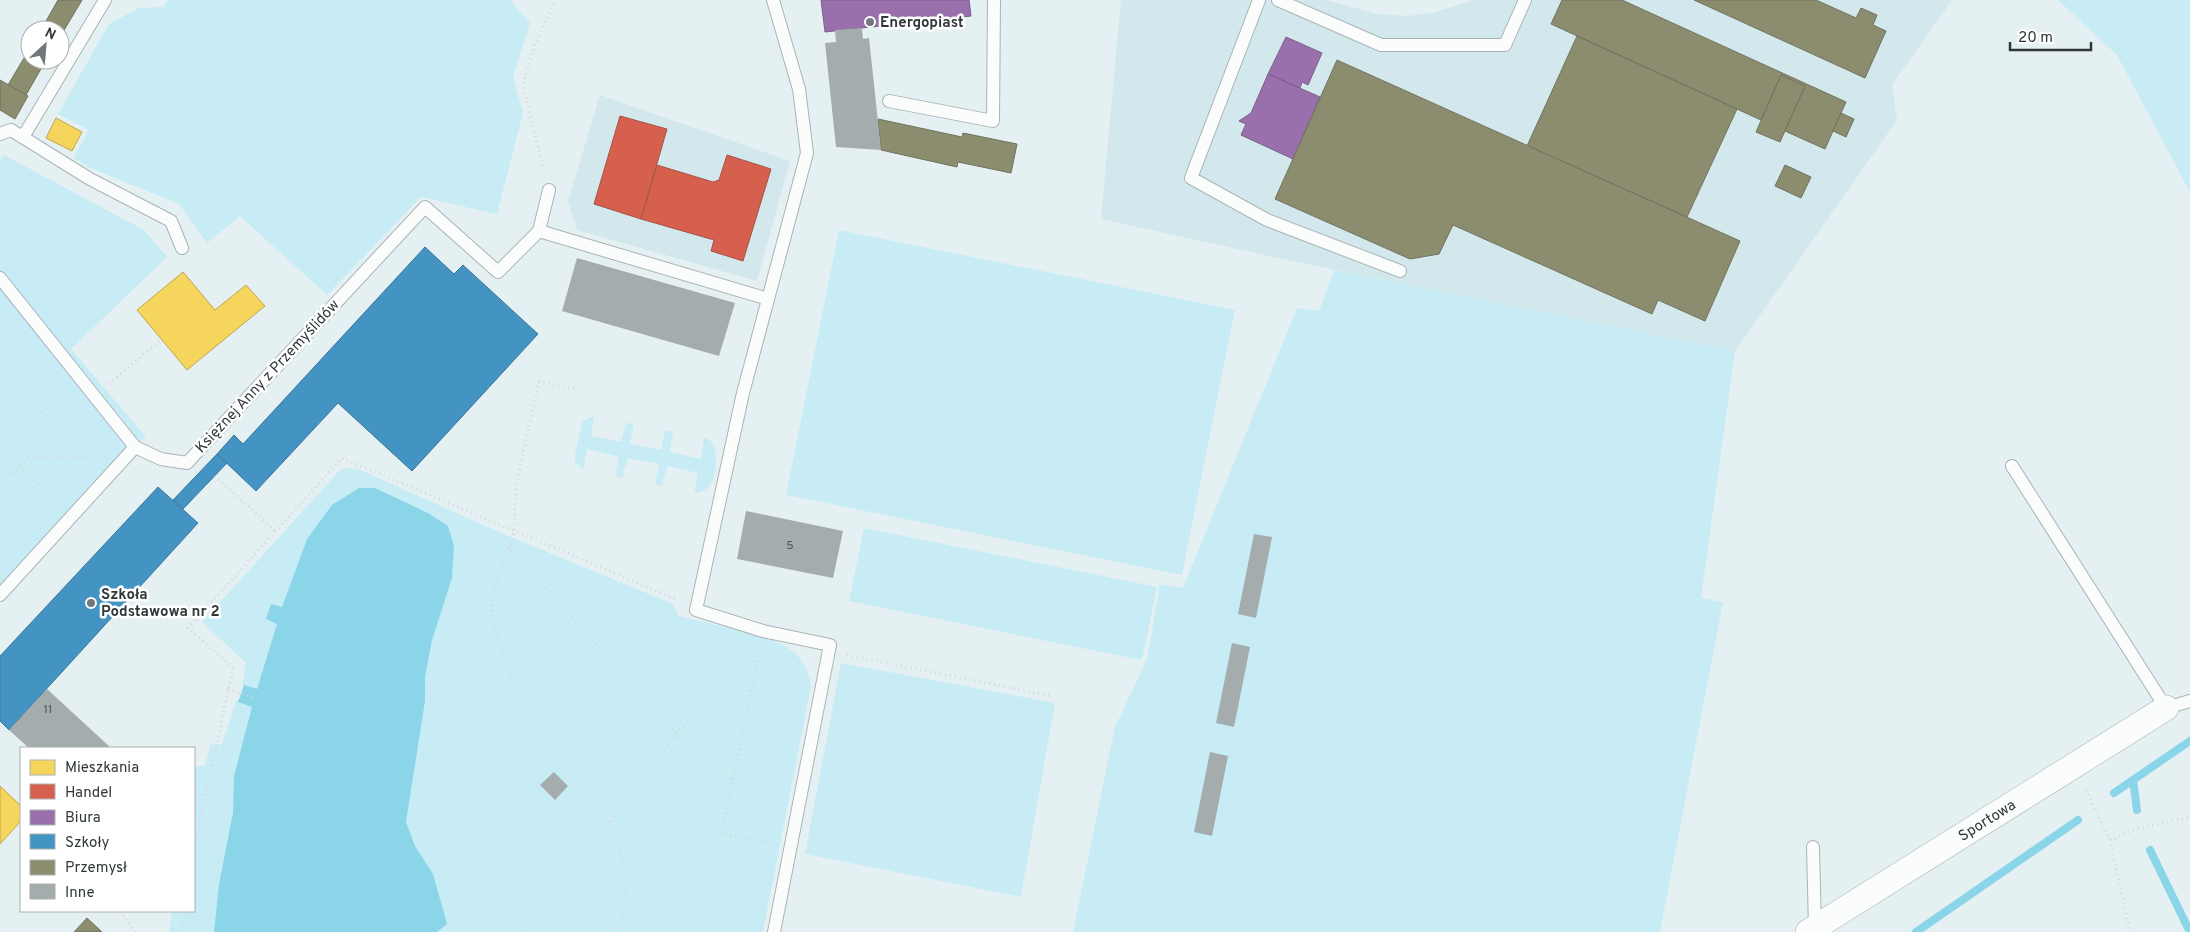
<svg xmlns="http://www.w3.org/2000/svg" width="2190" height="932" viewBox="0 0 2190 932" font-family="Overpass,sans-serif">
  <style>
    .built { fill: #d3e8ed }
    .green { fill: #c8ecf5 }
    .water { fill: #8bd5e9 }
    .homes { fill: #f6d55c; stroke: #bba652 }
    .shops { fill: #d6604d; stroke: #a45447 }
    .offices { fill: #9970ab; stroke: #7a5f89 }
    .schools { fill: #4393c3; stroke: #3d789a }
    .industry { fill: #8c8c6e; stroke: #70735e }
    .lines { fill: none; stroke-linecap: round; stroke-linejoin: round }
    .stream { stroke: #8bd5e9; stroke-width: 8 }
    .building { fill: #a4acae }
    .lane-casing { stroke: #aab3b5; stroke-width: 14 }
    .street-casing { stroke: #aab3b5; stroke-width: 26 }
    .path { stroke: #d5d8d9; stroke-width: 3; stroke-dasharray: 1 4; stroke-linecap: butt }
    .lane { stroke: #fbfdfd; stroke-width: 12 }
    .street { stroke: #fbfdfd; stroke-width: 25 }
    .poi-dot { fill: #6f787a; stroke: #fff; stroke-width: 2 }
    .labels { text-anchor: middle; stroke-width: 5; stroke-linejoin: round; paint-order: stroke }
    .number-label { font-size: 12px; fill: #4d5557 }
    .poi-label { font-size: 15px; font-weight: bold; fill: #30383a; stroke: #fff; text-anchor: start }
    .street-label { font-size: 15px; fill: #30383a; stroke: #fff }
  </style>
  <rect width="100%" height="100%" fill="#e5f0f2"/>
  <!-- built -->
  <g class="built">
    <path d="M1121,0H1327L1377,14L1408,16L1432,13L1474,0H1952L1892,85L1897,120L1735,351L1292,261L1101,219Z"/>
    <path d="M600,95L790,161L757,281L577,230L568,201Z"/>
  </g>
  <!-- green -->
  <g class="green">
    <path d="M168,0H510L530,23L513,77L523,113L497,214L421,197L327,295L240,216L207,243L179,204L93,169L73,158L89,130L58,114L109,24L139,8L164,7Z"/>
    <path d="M2058,0H2190V192L2117,55Z"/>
    <path d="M4,155L144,230L167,257L71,349L146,437L111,464L0,585V160Z"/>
    <path d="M839,230L1235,310L1182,575L786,495Z"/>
    <path d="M1334,270L1735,351L1701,598L1723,602L1660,932H1073L1115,727L1147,659L1160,584L1183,588L1297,308L1319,311Z"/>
    <path d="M594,416L591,436L621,442L626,423L634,424L630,444L661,450L665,430L673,432L670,452L701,459L704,438L710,440C721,456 718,493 694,493L698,473L667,466L662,486L655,484L659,464L628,458L622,478L615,476L619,457L587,449L583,470L575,462V453L583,421Z"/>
    <path d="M344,468L360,470L499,532L673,604L679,616C705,623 771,635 791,650C803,659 809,671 811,686L763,932H169L172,911H194V766H205L211,743L222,745L236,701L253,705L257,691L242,686L246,663L202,622L339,471Z"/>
    <path d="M864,528L1157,587L1142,660L849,601Z"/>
    <path d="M841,663L1055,703L1021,897L805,854Z"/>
  </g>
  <!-- water -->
  <path class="water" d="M359,488H375L428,513L448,526L454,546L452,578L432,640L425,677V701L406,822L415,846L433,874L447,924L437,932H214L219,884L233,813L234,776L252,707L238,702L244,685L257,689L277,624L266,619L271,604L282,607L307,539L332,505Z"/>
  <!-- homes -->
  <g class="homes">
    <path d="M56,118L82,132L72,151L46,138Z"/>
    <path d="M183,272L215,310L246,285L265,306L187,370L137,310Z"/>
    <path d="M0,786L21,806V821L0,844Z"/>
  </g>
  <!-- shops -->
  <g class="shops">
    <path d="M620,116L667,129L641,219L594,204Z"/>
    <path d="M727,155L771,169L743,261L711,251L714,240L641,219L657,165L713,182L719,180Z"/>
  </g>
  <!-- offices -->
  <g class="offices">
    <path d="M821,0H969L971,16L825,32Z"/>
    <path d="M1286,37L1322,53L1308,85L1302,82L1300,88L1268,74Z"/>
    <path d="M1268,74L1320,97L1293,159L1241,135L1246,124L1239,121L1251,113Z"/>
  </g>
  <!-- schools -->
  <g class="schools">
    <path d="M425,247L454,274L463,265L538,334L412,471L338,403L256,491L217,454L234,435L243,444Z"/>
    <path d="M217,454L227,463L183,509L173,500Z"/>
    <path d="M158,487L198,523L9,730L0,721V656Z"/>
  </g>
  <!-- industry -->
  <g class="industry">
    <path d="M58,0H82L60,37V30H41Z"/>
    <path d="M1562,0H1622L1846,102L1825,149L1785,131L1805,86L1781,75L1761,120L1551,24Z"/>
    <path d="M1694,0H1816L1856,18L1861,8L1877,15L1873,25L1886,31L1865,78Z"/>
    <path d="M1577,36L1737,109L1687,217L1527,146Z"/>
    <path d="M30,48V60H46L26,95L8,85Z"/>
    <path d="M1337,60L1740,241L1705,321L1658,300L1652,314L1453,225L1439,254L1410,259L1275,199Z"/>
    <path d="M1781,75L1805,86L1780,142L1756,132Z"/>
    <path d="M0,80L28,96L15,119L0,110Z"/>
    <path d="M1841,113L1854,119L1846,137L1833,131Z"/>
    <path d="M878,119L962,137L963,133L1017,144L1011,173L958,162L957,167L881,150Z"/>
    <path d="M1785,165L1811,177L1801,198L1775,186Z"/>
    <path d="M87,918L102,932H74Z"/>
  </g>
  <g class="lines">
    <!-- stream -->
    <g class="stream">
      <path d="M2133,780L2137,810"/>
      <path d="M2114,793L2190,741"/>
      <path d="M2150,850L2190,932"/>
      <path d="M1916,932L2078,820"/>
    </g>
  </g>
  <!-- building -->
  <g class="building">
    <path d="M862,28L863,39L869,38L881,150L836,147L825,43L836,42L835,30Z"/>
    <path d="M577,258L735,303L719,356L562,311Z"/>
    <path d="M746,511L843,531L833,578L737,559Z"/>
    <path d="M1254,534L1272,537L1256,618L1238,614Z"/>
    <path d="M1232,643L1250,647L1234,727L1216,723Z"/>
    <path d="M47,689L111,748H29L9,730Z"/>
    <path d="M1210,752L1228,756L1212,836L1194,832Z"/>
    <path d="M554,772L568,786L555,800L540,785Z"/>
  </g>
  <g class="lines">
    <defs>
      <g id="lane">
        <path d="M773,0L799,89L807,153L743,393L696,610L763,631L830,645L774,932"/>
        <path d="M1259,0L1191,178L1267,220L1400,271"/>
        <path d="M1278,0L1381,45H1505L1525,0"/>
        <path d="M889,101L993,121L994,0"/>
        <path d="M0,134L11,130L90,179L171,221L182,248"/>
        <path d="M23,137L105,0"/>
        <path d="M539,231L768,299"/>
        <path d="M0,278L135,447L161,459L187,463L425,207L498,272L539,231L549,190"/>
        <path d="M2012,466L2166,708L2190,701"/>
        <path d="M0,595L135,447"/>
        <path d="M1813,847L1815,928"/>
      </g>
      <g id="street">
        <path id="s1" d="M1808,932L2166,708"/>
      </g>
    </defs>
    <!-- lane casing -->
    <use href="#lane" class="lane-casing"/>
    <!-- street casing -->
    <use href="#street" class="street-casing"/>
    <!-- path -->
    <g class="path">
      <path d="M544,171L523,84L535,44L555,0"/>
      <path d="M29,347L4,376L95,463"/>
      <path d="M109,384L162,339"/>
      <path d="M574,389L539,382C531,421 519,461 515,501C514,510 516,521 514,531C507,569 484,584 495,629C503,666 534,730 557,762C572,783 595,800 609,822C627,850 628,901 619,932"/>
      <path d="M0,428L29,457"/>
      <path d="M0,463L12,475L29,457H88"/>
      <path d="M20,466L57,502"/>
      <path d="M215,476L276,532"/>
      <path d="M508,547L677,734L733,780"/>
      <path d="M0,549L9,557"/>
      <path d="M759,651L722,834L773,843"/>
      <path d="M847,655L1051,696"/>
      <path d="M228,689L256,698"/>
      <path d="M2086,790L2110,840L2130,932"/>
      <path d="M2110,840L2137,829L2190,817"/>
      <path d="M194,849L233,668L188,628L342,458L678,600"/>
      <path d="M120,911L135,932"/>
      <path d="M183,932L185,911"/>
      <path d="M524,932L677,734L718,689L750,647"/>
    </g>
    <!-- lane -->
    <use href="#lane" class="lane"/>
    <!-- street -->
    <use href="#street" class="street"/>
  </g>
  <!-- markers -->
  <g class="poi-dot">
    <circle cx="870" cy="22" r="5"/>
    <circle cx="91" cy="603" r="5"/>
  </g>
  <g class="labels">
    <!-- number labels -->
    <g class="number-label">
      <text x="790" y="549">5</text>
      <text x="48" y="713">11</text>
    </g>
    <!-- poi labels -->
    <g class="poi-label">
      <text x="880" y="27">Energopiast</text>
      <text x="101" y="599">Szkoła<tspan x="101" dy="17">Podstawowa nr 2</tspan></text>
    </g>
    <!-- street labels -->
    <g class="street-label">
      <text transform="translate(267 376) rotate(-47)" y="5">Księżnej Anny z Przemyślidów</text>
      <text dy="5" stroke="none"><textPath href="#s1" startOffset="211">Sportowa</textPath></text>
    </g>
  </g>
  <!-- legend -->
  <rect x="20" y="747" width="175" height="165" fill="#ffffff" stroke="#acafb0"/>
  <rect x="30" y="760" width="25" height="15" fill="#f6d55c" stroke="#acafb0"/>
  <text x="65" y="772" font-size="15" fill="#30383a">Mieszkania</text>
  <rect x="30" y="784" width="25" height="15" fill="#d6604d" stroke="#acafb0"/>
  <text x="65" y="797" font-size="15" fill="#30383a">Handel</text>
  <rect x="30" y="810" width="25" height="15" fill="#9970ab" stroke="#acafb0"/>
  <text x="65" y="822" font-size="15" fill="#30383a">Biura</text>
  <rect x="30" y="834" width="25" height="15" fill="#4393c3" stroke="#acafb0"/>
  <text x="65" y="847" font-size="15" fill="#30383a">Szkoły</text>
  <rect x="30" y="860" width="25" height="15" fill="#8c8c6e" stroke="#acafb0"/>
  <text x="65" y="872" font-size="15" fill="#30383a">Przemysł</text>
  <rect x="30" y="884" width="25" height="15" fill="#a4acae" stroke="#acafb0"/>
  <text x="65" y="897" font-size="15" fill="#30383a">Inne</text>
  <!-- north arrow -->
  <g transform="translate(45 45) rotate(26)"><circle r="24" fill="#ffffff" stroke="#acafb0"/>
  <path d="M0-4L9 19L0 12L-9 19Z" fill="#6f787a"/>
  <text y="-8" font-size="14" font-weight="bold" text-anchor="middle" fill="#30383a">N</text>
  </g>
  <!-- scale -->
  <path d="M2010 42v8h81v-8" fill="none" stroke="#30383a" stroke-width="2.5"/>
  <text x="2018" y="42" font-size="15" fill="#30383a" stroke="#ffffff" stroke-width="4" paint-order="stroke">20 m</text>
</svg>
